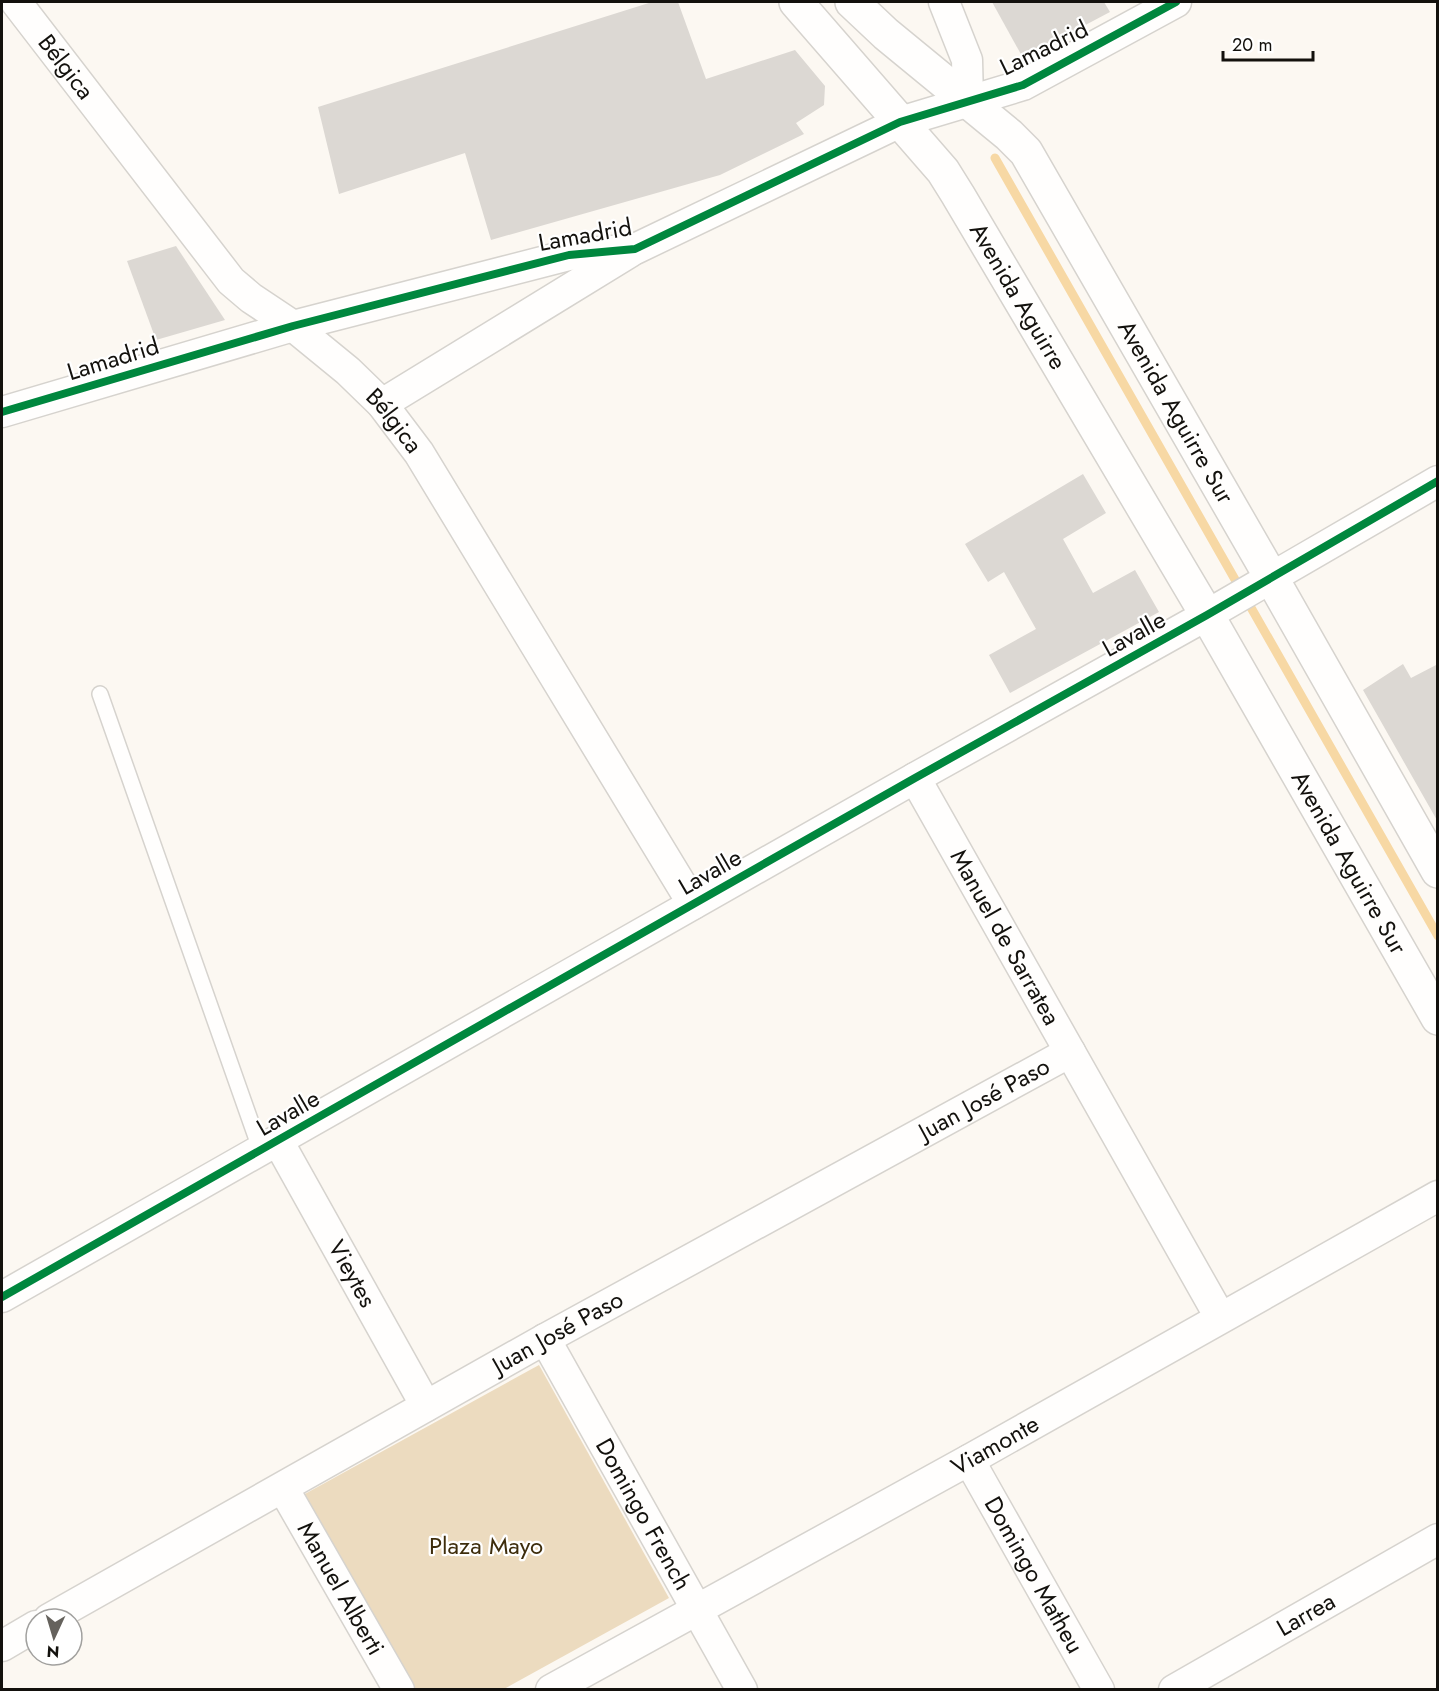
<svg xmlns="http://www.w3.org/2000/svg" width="1439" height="1691" viewBox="0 0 1439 1691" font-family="Jost,sans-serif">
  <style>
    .green { fill: #ecdbbf }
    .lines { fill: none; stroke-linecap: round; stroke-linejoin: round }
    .stream { stroke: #f7d8a4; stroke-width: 9 }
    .building { fill: #dcd8d3 }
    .service-casing { stroke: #d6d3ce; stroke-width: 18 }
    .minor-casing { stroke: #d6d3ce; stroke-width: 33 }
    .secondary-casing { stroke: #d6d3ce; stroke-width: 36 }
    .service { stroke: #fffefd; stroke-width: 15 }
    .minor { stroke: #fffefd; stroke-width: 30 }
    .secondary { stroke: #fffefd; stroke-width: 33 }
    .cycleway-casing { stroke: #fff; stroke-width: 11 }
    .cycleway { stroke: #00873e; stroke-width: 8 }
    .labels { text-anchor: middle; stroke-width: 4.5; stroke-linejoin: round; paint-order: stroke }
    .street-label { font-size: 24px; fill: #13110d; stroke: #fff }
    .park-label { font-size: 24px; fill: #3e2d0c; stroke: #fff }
  </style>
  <rect width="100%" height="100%" fill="#fcf8f2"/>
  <!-- green -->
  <path class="green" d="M539,1365L669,1598L504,1689H413L303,1495Z"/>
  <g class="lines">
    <!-- stream -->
    <path class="stream" d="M995,158L1438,936"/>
  </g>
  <!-- building -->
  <g class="building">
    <path d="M652,2H678L706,79L795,50L825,86L824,105L796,123L804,134L720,175L491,240L465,153L339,194L318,107Z"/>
    <path d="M992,2H1104L1110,12L1023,58Z"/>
    <path d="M176,246L225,320L156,340L127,261Z"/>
    <path d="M1083,474L1106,513L1063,539L1093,593L1135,570L1159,612L1010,693L989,655L1036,629L1004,572L988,582L965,544Z"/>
    <path d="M1403,664L1411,678L1438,664V822L1363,690Z"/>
  </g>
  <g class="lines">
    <defs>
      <path id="service" d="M100,694L261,1151"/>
      <g id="minor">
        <path id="s1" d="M16,2L231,281L251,298L293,326L348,371L382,404L419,453L693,904"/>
        <path d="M944,2L967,60L968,101"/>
        <path d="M382,404L630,252"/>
        <path d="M2,412L293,326L569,255L635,249L900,122L1023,85L1176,2"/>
        <path id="s2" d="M915,778L1220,1317"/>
        <path id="s3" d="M278,1141L426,1406"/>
        <path d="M2,1297L915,778L1207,615L1438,481"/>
        <path id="s4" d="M545,1339L742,1690"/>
        <path id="s5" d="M969,1460L1099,1690"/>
        <path id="s6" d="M283,1488L399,1690"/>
        <path id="s7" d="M49,1619L545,1339L1070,1052"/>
        <path d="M2,1646L36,1626"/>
        <path id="s8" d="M551,1690L969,1460L1438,1196"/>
        <path id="s9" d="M1174,1690L1438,1539"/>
      </g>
      <g id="secondary">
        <path id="s10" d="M796,2L943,171L958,195L1207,615L1438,1018"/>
        <path id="s11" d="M852,2L886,34L1009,135L1026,152L1271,577L1438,871"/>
      </g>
    </defs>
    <!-- service casing -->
    <use href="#service" class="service-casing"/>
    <!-- minor casing -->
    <use href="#minor" class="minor-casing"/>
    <!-- secondary casing -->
    <use href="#secondary" class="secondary-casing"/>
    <!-- service -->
    <use href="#service" class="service"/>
    <!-- minor -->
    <use href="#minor" class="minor"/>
    <!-- secondary -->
    <use href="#secondary" class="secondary"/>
    <defs>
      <g id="cycleway">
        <path d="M2,412L293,326L569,255L635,249L900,122L1023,85L1176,2"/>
        <path d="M2,1297L915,778L1207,615L1438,481"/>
      </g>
    </defs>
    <!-- cycleway casing -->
    <use href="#cycleway" class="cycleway-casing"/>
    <!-- cycleway -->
    <use href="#cycleway" class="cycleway"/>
  </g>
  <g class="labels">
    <!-- street labels -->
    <g class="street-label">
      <text transform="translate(1044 48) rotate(-26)" y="8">Lamadrid</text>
      <text dy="8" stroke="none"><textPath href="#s1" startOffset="82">Bélgica</textPath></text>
      <text transform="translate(585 235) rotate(-10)" y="8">Lamadrid</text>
      <text dy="8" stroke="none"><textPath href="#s10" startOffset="370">Avenida Aguirre</textPath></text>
      <text transform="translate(113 359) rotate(-17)" y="8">Lamadrid</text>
      <text dy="8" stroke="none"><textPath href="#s11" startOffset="530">Avenida Aguirre Sur</textPath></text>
      <text dy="8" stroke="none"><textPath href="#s1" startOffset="568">Bélgica</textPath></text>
      <text transform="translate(1134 634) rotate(-29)" y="8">Lavalle</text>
      <text dy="8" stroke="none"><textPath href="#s10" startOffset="1026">Avenida Aguirre Sur</textPath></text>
      <text transform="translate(710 872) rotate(-30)" y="8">Lavalle</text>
      <text dy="8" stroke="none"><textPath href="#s2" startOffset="183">Manuel de Sarratea</textPath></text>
      <text dy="8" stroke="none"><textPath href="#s7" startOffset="1070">Juan José Paso</textPath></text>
      <text transform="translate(288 1113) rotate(-30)" y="8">Lavalle</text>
      <text dy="8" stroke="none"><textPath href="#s3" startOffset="152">Vieytes</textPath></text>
      <text dy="8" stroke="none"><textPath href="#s7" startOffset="584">Juan José Paso</textPath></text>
      <text dy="8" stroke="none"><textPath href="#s8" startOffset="507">Viamonte</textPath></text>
      <text dy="8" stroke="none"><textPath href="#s4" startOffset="201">Domingo French</textPath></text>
      <text dy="8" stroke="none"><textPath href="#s5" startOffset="132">Domingo Matheu</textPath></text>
      <text dy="8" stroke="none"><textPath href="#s6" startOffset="116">Manuel Alberti</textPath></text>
      <text dy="8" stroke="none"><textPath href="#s9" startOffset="152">Larrea</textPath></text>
    </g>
    <!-- park labels -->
    <g class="park-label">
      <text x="486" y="1554">Plaza Mayo</text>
    </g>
  </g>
  <!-- border -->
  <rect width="1439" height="1691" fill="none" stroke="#13110d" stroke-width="6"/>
  <!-- north arrow -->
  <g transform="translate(54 1637) rotate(184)"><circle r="28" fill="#ffffff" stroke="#a1a09e" stroke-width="1.5"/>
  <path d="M0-4.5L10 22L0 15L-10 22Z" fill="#65625d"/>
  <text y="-9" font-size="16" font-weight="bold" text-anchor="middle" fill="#13110d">N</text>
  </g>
  <!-- scale -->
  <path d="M1223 51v9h90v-9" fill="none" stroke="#13110d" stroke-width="3"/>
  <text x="1232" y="51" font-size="18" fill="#13110d" stroke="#ffffff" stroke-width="4.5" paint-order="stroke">20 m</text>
</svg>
